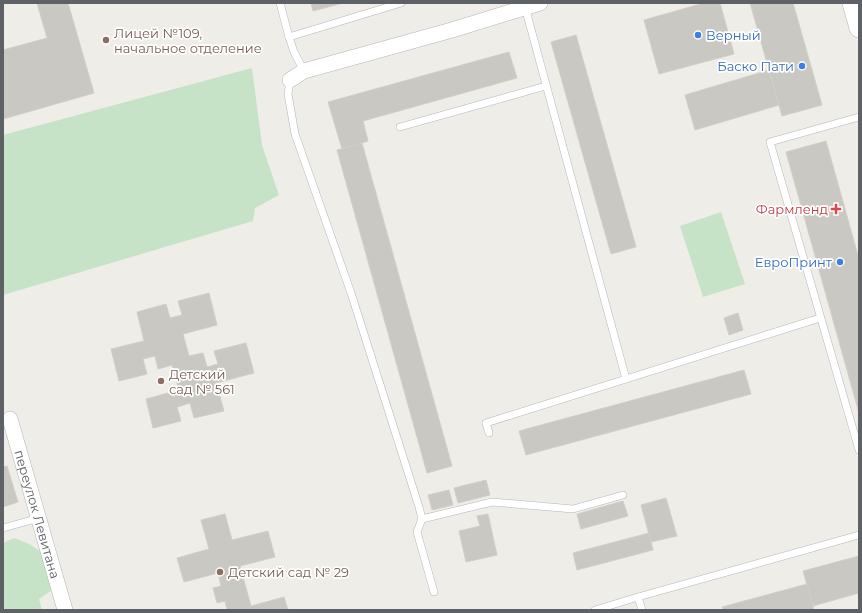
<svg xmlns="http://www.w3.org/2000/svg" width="862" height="613" viewBox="0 0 862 613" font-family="Montserrat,sans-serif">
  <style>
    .green { fill: #c7e3c7 }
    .building { fill: #cac8c3; stroke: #d3cfc6 }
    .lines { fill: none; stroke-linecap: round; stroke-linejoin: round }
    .service-casing { stroke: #b4b6ba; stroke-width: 8 }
    .minor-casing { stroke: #b4b6ba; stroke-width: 16 }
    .tertiary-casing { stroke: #b4b6ba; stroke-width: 20 }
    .service { stroke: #fff; stroke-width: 7 }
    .minor { stroke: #fff; stroke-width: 15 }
    .tertiary { stroke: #fff; stroke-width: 19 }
    .shop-dot { fill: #3f7fe0; stroke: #fff; stroke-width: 1.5 }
    .education-dot { fill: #8d6e63; stroke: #fff; stroke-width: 1.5 }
    .health-dot { fill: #e0444e; stroke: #fff; stroke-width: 1.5 }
    .labels { text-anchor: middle; stroke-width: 3.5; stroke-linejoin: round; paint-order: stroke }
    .education-label { font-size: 13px; fill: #785e54; stroke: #fff; text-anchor: start }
    .shop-label { font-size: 13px; fill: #366cbe; stroke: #fff; text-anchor: end }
    .health-label { font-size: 13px; fill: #be3a42; stroke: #fff; text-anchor: end }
    .street-label { font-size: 13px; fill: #5e6165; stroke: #fff }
  </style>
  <rect width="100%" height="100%" fill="#efede7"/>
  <!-- green -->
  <g class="green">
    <path d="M252,68L262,145L279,195L255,208L253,221L3,295V135Z"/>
    <path d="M721,212L745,284L703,297L680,226Z"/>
    <path d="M14,538L29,544L43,553L52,590L39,599L42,610H3V543Z"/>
  </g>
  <!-- building -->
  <g class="building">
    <path d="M37,3H68L94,93L3,119V50L47,38Z"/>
    <path d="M311,3H343L313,11Z"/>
    <path d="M704,3H720L734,54L659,74L644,20Z"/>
    <path d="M750,3H793L822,105L782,116Z"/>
    <path d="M576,35L636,247L611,254L551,42Z"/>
    <path d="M509,52L517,78L363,121L368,141L342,149L328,102Z"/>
    <path d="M769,70L779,105L695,130L685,95Z"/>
    <path d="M826,141L859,259V413L786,152Z"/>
    <path d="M362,143L452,466L427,473L337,150Z"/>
    <path d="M209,293L217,325L183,334L189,356L203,353L207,367L218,364L214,351L246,343L254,373L216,383L224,411L194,418L190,403L177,407L181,421L153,428L146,399L179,390L172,365L158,369L155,356L143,359L147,374L119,381L111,349L144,341L137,312L166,304L170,318L182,315L178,301Z"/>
    <path d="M738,313L743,330L729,335L724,318Z"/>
    <path d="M744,370L751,394L526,455L519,431Z"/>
    <path d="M7,466L18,502L3,507V467Z"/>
    <path d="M486,480L490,495L458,503L454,488Z"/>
    <path d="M449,490L453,505L432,510L428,495Z"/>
    <path d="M666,498L677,536L651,542L641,505Z"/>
    <path d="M623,501L628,516L581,529L577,514Z"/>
    <path d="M225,514L232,540L268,531L275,557L240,566L251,606L284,597L288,610H227L225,601L217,603L213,588L221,586L218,573L184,582L177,558L209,549L201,520Z"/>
    <path d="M488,514L497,555L466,562L459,531L480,526L477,516Z"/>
    <path d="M649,533L653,550L577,570L573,553Z"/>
    <path d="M859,556V593L813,606L803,571Z"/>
    <path d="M807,584L814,610H723L722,607Z"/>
  </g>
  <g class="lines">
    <defs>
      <g id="service">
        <path d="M280,3L289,37"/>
        <path d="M525,7L626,379"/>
        <path d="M304,71L294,52L289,37L401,3"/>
        <path d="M290,80L288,94L295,134L351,293L419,507L422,519L417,532L434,592"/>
        <path d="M859,117L770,142L859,450"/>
        <path d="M400,127L546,86"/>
        <path d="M489,433L486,423L820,318"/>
        <path d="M422,519L492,502L573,509L623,495"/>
        <path d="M3,528L39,518"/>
        <path d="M638,597L859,535"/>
        <path d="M595,610L638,597L642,610"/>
      </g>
      <g id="minor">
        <path d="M290,80L304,71L452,30L540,3"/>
        <path id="s1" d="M10,419L65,610"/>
      </g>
      <path id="tertiary" d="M852,3L859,28"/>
    </defs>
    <!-- service casing -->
    <use href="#service" class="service-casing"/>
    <!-- minor casing -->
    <use href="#minor" class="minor-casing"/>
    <!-- tertiary casing -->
    <use href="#tertiary" class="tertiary-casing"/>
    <!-- service -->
    <use href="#service" class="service"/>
    <!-- minor -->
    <use href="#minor" class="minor"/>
    <!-- tertiary -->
    <use href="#tertiary" class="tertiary"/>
  </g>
  <!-- markers -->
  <g class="shop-dot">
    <circle cx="698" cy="35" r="4"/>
    <circle cx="802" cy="66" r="4"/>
    <circle cx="840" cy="262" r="4"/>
  </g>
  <g class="education-dot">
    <circle cx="106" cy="40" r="4"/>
    <circle cx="161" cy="381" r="4"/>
    <circle cx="220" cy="572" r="4"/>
  </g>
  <path class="health-dot" d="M834 203h4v4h4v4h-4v4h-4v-4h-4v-4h4z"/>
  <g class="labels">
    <!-- education labels -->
    <g class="education-label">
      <text x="114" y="38">Лицей №109,<tspan x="114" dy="15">начальное отделение</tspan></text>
      <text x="169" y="379">Детский<tspan x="169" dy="15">сад № 561</tspan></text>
      <text x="228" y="577">Детский сад № 29</text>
    </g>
    <!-- shop labels -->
    <g class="shop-label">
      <text x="706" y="40" text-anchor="start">Верный</text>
      <text x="794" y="71">Баско Пати</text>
      <text x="832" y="267">ЕвроПринт</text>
    </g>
    <!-- health labels -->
    <g class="health-label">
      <text x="828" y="214">Фармленд</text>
    </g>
    <!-- street labels -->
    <g class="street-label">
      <text dy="5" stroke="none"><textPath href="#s1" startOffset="99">переулок Левитана</textPath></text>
    </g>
  </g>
  <!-- border -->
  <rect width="862" height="613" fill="none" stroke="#5e6165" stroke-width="8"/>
</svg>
